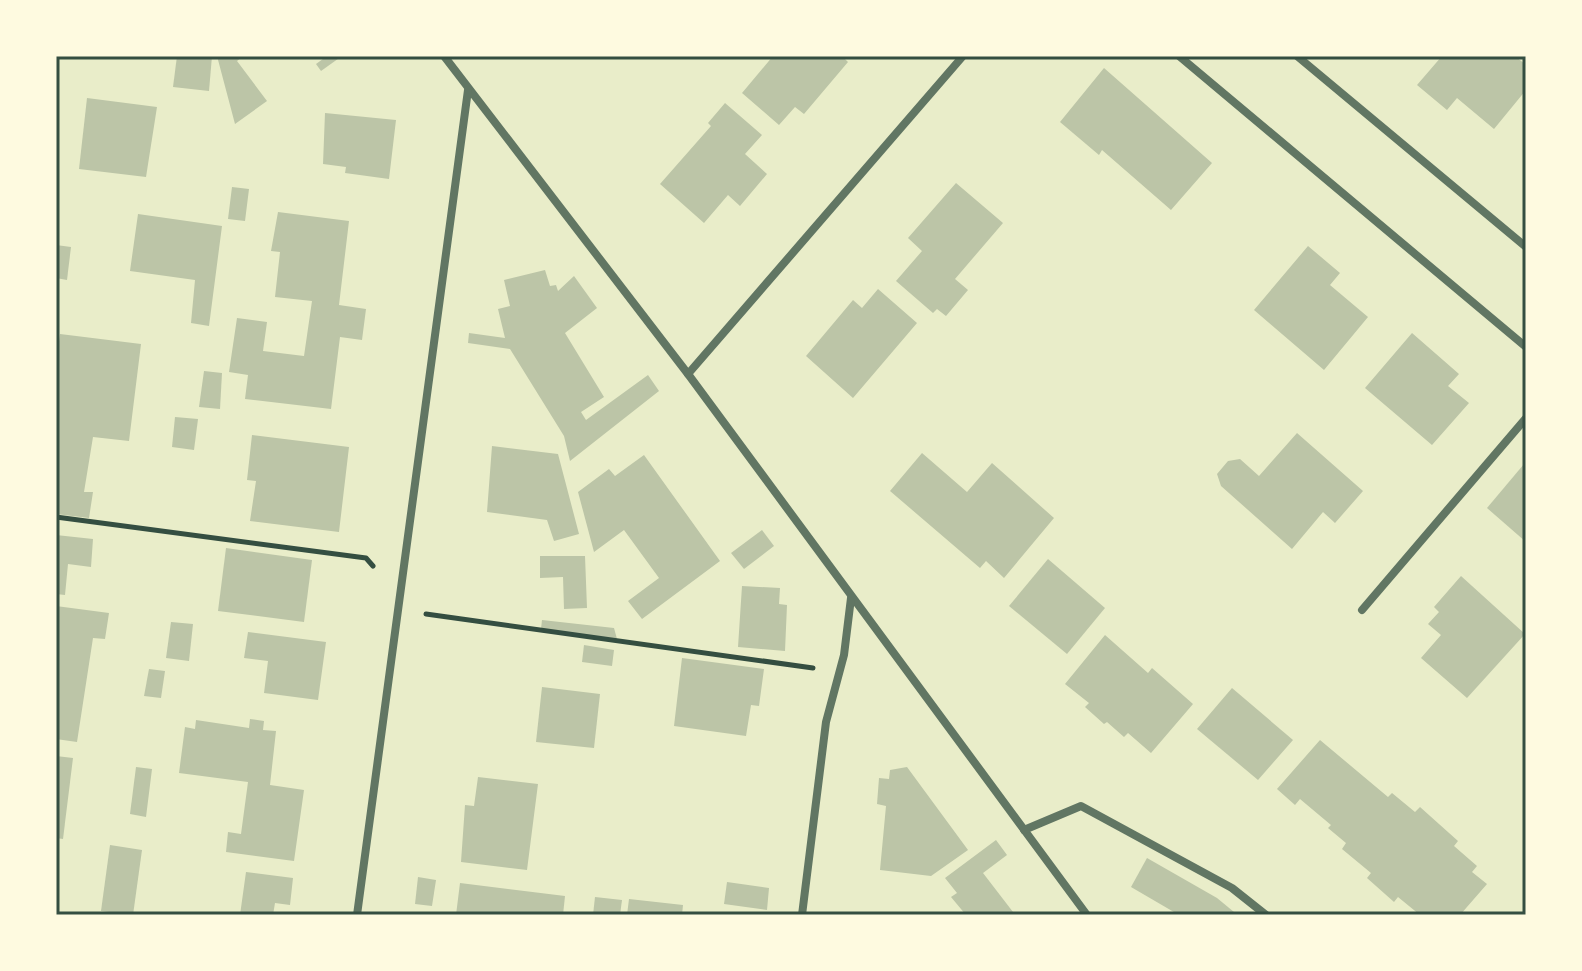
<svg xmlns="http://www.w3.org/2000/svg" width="1582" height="971" viewBox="0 0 1582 971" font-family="Helvetica,sans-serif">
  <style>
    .building { fill: #bcc5a7 }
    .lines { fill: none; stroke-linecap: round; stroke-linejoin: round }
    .path { stroke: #344e41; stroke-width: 5 }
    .minor { stroke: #617663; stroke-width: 8 }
    .neatline { fill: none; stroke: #344e41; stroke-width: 3 }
  </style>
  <rect width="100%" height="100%" fill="#e9edc9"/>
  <!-- building -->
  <g class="building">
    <path d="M177,56H212L209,91L173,87Z"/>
    <path d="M217,56H243L237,61L267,101L235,124Z"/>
    <path d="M327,56H342L321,71L316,64Z"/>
    <path d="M773,56H842L848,62L804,114L795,107L779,125L742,93Z"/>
    <path d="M1442,56H1515L1526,65V90L1494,129L1457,98L1447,110L1417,85Z"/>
    <path d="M1104,68L1212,163L1171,210L1102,150L1099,155L1060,122Z"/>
    <path d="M87,98L157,107L146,177L79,169Z"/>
    <path d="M725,103L762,135L745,154L767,174L740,206L728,195L704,223L660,184L711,126L708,123Z"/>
    <path d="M325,113L396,120L389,179L345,173L346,167L323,164Z"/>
    <path d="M956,183L1003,223L955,279L968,290L946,316L937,309L933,313L896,281L922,251L908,238Z"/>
    <path d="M232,187L249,189L245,221L228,219Z"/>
    <path d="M278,212L349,221L339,305L366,309L362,340L340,337L331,409L245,399L248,375L229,372L237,318L267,322L263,351L304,356L312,301L275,297L280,252L271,251Z"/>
    <path d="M138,214L222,226L209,326L191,323L195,280L130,271Z"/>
    <path d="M56,245L71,247L67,280L56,278Z"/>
    <path d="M1308,246L1340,273L1330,285L1368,317L1324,370L1254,310Z"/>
    <path d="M545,270L550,286L556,285L558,291L574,276L597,308L565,333L604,397L581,412L586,420L648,375L659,391L570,461L564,436L510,349L468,343L469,333L505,338L498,309L510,306L504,280Z"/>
    <path d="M878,289L917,323L853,398L806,356L853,300L862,308Z"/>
    <path d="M1412,333L1459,374L1448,386L1469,403L1432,445L1365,388Z"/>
    <path d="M60,334L141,344L129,441L93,437L84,492H93L89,518L56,514V364Z"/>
    <path d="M204,371L222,373L220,409L199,407Z"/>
    <path d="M175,417L198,419L194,450L172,447Z"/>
    <path d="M1297,433L1363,491L1335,523L1323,512L1292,549L1221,486L1217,474L1228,461L1240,459L1259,476Z"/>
    <path d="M252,435L349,447L339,532L250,521L256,481L247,480Z"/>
    <path d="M492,446L558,454L579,534L554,541L547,520L487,512Z"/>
    <path d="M922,453L967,492L992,463L1054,518L1004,578L986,561L980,568L890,491Z"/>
    <path d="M644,455L720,561L642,619L628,601L659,578L624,530L594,552L578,492L609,469L615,476Z"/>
    <path d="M1524,464L1526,466V542L1487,508Z"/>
    <path d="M762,530L774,546L744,569L731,553Z"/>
    <path d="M56,535L93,539L91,567L68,564L65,595L56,594Z"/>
    <path d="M226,548L312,560L304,622L218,611Z"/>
    <path d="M540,556H585L587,608L564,609L563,577L540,578Z"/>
    <path d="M1048,559L1105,608L1067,654L1009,606Z"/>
    <path d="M1461,576L1525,634L1467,698L1421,658L1441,635L1428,624L1439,612L1434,607Z"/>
    <path d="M742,586L780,588L779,604L787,605L785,651L738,647Z"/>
    <path d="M56,606L109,613L105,639L93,638L77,742L56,739Z"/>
    <path d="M542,620L614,628L617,639L541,629Z"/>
    <path d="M171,622L193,624L189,661L166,658Z"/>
    <path d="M248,632L326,642L318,700L264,693L268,661L244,658Z"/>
    <path d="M1105,635L1148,673L1152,668L1193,704L1151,753L1128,733L1124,737L1107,722L1104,724L1085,707L1089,703L1065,684Z"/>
    <path d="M584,645L614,650L612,666L582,662Z"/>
    <path d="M682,658L764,669L759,706L751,705L746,736L674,726Z"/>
    <path d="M149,669L165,671L161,698L144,696Z"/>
    <path d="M542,687L600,694L594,748L536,742Z"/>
    <path d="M1232,688L1293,740L1258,780L1197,729Z"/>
    <path d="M250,719L264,721L263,730L276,731L270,785L304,790L294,861L226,852L228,832L241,834L248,782L179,773L185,727L195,729L196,720L249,728Z"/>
    <path d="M1320,740L1388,797L1392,793L1415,812L1420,807L1458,841L1454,846L1477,866L1472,872L1487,884L1460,915H1420L1398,897L1394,902L1367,878L1371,873L1342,849L1346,843L1328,828L1331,825L1300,799L1295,805L1277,789Z"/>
    <path d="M56,756L73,758L63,839L56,838Z"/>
    <path d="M136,767L152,769L146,817L130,814Z"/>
    <path d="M907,767L968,850L931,876L880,870L886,806L877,804L879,778L889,779L890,770Z"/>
    <path d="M478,777L538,784L527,870L461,862L465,805L474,806Z"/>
    <path d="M996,840L1007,855L983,873L1013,912L1009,915H966L951,897L957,893L945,878Z"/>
    <path d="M110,845L142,850L133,915L101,911Z"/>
    <path d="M1147,858L1217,898L1234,912L1179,915L1131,887Z"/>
    <path d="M246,872L293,878L290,905L275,903L273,915H240Z"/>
    <path d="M418,877L436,880L432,906L415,904Z"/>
    <path d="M727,882L769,888L767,910L724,904Z"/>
    <path d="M460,883L565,896L563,915H456Z"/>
    <path d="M595,897L622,900L620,915H593Z"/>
    <path d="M629,899L683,905L682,915H627Z"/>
  </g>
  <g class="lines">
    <!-- path -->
    <g class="path">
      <path d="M56,517L366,558L373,566"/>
      <path d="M426,614L813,668"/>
    </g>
    <!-- minor -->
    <g class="minor">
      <path d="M444,56L688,374L1087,915"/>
      <path d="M1179,56L1526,347"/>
      <path d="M1297,56L1526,247"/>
      <path d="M688,374L963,56"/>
      <path d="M1362,610L1526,418"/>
      <path d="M1024,830L1081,806L1232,888L1266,915"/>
      <path d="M357,915L468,90"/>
      <path d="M802,915L826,722L844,655L851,598"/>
    </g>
  </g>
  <!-- border -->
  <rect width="1582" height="971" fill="none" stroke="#fefae0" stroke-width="116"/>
  <rect x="58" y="58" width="1466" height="855" class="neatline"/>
</svg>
